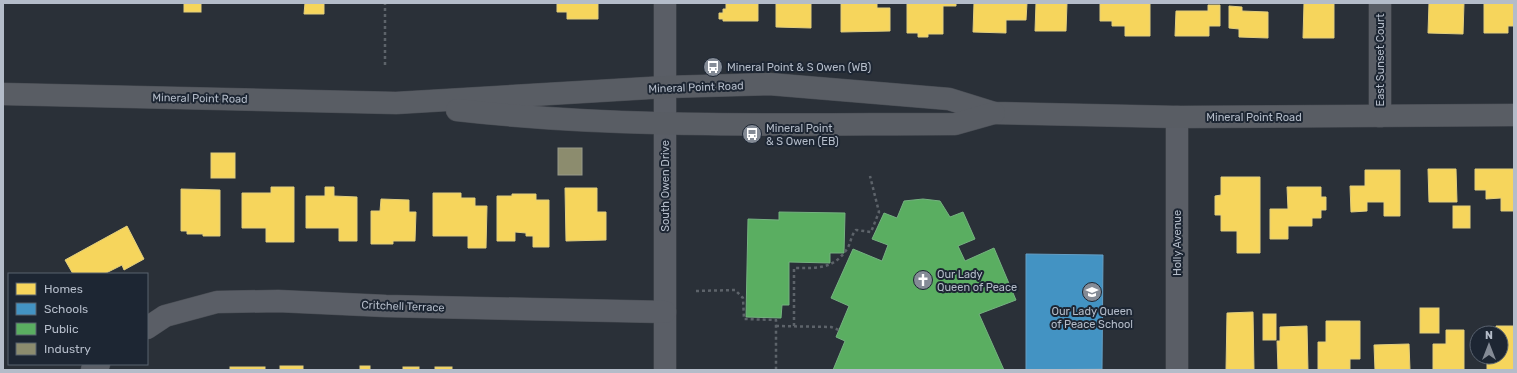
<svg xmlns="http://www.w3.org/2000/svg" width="1517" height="373" viewBox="0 0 1517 373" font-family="Rubik,sans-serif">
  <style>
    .homes { fill: #f6d55c; stroke: #e2ce7d }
    .schools { fill: #4393c3; stroke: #659fc5 }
    .public { fill: #5aae61; stroke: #75b280 }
    .industry { fill: #8c8c6e; stroke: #989a89 }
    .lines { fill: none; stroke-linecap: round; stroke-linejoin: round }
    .street-casing { stroke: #484c53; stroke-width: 23 }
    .secondary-casing { stroke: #484c53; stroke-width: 23 }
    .path { stroke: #5d636a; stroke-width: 2.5; stroke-dasharray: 3 3; stroke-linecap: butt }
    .street { stroke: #5a5e66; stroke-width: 22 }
    .secondary { stroke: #595d64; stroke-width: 22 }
    .labels { text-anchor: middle; stroke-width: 4; stroke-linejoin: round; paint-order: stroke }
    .street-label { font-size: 11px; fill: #b4bcc9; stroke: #1d2633 }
    .poi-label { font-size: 11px; fill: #b4bcc9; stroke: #1d2633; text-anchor: start }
  </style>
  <rect width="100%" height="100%" fill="#2a3038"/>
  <!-- homes -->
  <g class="homes">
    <rect x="184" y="3" width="17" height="9"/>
    <path d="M305,3H324V14H304Z"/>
    <path d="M557,3H598V19H567V12H557Z"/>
    <path d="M726,3H758V21H723V19H719V13H723V9H726Z"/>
    <path d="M776,3H811V28L776,27Z"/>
    <path d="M841,3H877V8H890V31L841,32Z"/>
    <path d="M907,3H956V6H943V34H928V37H918V33H907Z"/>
    <path d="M974,3H1027L1026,20H1006V33L973,32Z"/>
    <path d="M1036,3H1067L1066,31H1035Z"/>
    <path d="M1100,3H1150V36H1125V26H1112V21H1100Z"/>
    <path d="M1304,3H1334V38H1303Z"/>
    <path d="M1429,3H1464L1463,34L1428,33Z"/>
    <path d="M1484,3H1514V26H1508V33H1484Z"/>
    <path d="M1208,5H1220V26H1209V36H1175L1176,11H1208Z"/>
    <path d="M1229,6L1242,7V11L1268,12V38L1239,37V29L1229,28Z"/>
    <rect x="211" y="153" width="24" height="25"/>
    <path d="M1428,169H1456L1457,202H1429Z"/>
    <path d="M1475,169H1514V211H1501V198L1486,199V190H1475Z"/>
    <path d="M1365,170H1400V216H1384V202H1367V211L1351,212L1350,186H1365Z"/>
    <path d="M1221,177H1260V253H1237V231H1221V215H1215V196L1221,195Z"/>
    <path d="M271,187H294V242H266V228H242V193H271Z"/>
    <path d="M325,187H334V196L357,197V241H339V228H306V196H325Z"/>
    <path d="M1287,187H1321V197H1326V210H1321V218H1312V226H1288V239H1270V209H1288Z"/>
    <path d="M565,188H597V212H606V240L566,241Z"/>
    <path d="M181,189L220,190V236H203V234H187V231H181Z"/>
    <path d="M433,193H461V198H475V206H487L486,248H468V236H433Z"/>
    <path d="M512,194H536V200H549V247H533V236H526V233L515,232V241H497V196H512Z"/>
    <path d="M381,199L409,200V212H416L415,241H393V244H371V211H380Z"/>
    <rect x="1453" y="206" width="17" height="22"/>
    <path d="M127,226L144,259L124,270L122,265L104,274H73L65,260Z"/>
    <rect x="1420" y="308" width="19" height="25"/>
    <path d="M1253,312L1254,370H1226L1227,313Z"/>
    <rect x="1263" y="314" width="13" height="26"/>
    <path d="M1326,321H1360V359H1350V370H1318V342H1326Z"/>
    <path d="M1307,326L1308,370H1278L1277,341H1280V327Z"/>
    <path d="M1496,326H1514V370H1487V357H1501V333H1496Z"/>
    <path d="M1446,330H1464V370H1433V344H1446Z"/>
    <path d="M1409,344L1410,370H1375L1374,345Z"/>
    <rect x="280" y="366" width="23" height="4"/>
    <rect x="360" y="366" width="10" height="4"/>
    <rect x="230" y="367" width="35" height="3"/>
    <rect x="403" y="367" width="16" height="3"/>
    <rect x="435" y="367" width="17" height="3"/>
  </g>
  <!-- schools -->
  <path class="schools" d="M1026,254L1103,255L1102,369L1026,370Z"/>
  <!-- public -->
  <g class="public">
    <path d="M923,199L940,201L950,217L963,212L975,239L958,246L965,261L994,248L1016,300L979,314L1004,370H833L845,341L836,337L849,306L831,298L853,249L882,261L888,245L872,239L884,213L897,218L904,201Z"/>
    <path d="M779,212L845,213L844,253H830V263L789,262V305H782L781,318L746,317L748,219L779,220Z"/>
  </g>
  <!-- industry -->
  <rect class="industry" x="558" y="148" width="24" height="27"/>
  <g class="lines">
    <defs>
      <g id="street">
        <path d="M665,3V370"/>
        <path d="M1380,116V3"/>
        <path d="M1177,117V370"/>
        <path d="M147,328L165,316L217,302L278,301L386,306L665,312"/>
        <path d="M92,370L99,364"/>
      </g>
      <g id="secondary">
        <path d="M3,94L396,103L666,87L769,84L949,99L994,113L1177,117L1514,115"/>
        <path d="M457,110C622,129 789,124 955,124L994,113"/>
      </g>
    </defs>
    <!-- street casing -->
    <use href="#street" class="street-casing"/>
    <!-- secondary casing -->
    <use href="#secondary" class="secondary-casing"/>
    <!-- path -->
    <g class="path">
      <path d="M385,65V3"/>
      <path d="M696,291L735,290L743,298L744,319L776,320V370"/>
      <path d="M776,326L831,327L839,330"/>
      <path d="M794,326V268C816,268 833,270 847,249C851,243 851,235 856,230L871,232L879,212L870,176"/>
    </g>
    <!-- street -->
    <use href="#street" class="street"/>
    <!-- secondary -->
    <use href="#secondary" class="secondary"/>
  </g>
  <!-- icons -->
  <defs>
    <symbol id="bus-disc" viewBox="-11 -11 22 22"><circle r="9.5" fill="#848b96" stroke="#1d2633"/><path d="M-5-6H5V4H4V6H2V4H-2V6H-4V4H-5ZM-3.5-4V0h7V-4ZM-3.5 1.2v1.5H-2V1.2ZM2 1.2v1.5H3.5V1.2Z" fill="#fff"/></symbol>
    <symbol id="church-disc" viewBox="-11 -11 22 22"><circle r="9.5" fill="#848b96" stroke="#1d2633"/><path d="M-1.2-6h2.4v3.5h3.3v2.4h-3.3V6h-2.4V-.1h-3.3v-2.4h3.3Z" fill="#fff"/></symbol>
    <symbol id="school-disc" viewBox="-11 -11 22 22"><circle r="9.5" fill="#848b96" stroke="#1d2633"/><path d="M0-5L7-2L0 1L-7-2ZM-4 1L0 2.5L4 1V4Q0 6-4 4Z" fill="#fff"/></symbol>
  </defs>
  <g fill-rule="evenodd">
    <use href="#bus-disc" x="702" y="56" width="22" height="22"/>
    <use href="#bus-disc" x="741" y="123" width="22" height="22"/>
    <use href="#church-disc" x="912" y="269" width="22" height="22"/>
    <use href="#school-disc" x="1081" y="281" width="22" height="22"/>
  </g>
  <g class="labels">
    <!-- street labels -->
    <g class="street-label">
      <text transform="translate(1380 60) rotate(-90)" y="4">East Sunset Court</text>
      <text transform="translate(696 87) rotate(-2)" y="4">Mineral Point Road</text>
      <text transform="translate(200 98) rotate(1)" y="4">Mineral Point Road</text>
      <text x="1254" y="121">Mineral Point Road</text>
      <text transform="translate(665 186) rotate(-90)" y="4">South Owen Drive</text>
      <text transform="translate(1177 243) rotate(-90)" y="4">Holly Avenue</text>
      <text transform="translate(403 306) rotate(2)" y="4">Critchell Terrace</text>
    </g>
    <!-- poi labels -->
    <g class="poi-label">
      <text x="727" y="71">Mineral Point &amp; S Owen (WB)</text>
      <text x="766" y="132">Mineral Point<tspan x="766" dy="13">&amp; S Owen (EB)</tspan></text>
      <text x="937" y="278">Our Lady<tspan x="937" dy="13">Queen of Peace</tspan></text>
      <text x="1092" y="315" text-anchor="middle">Our Lady Queen<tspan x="1092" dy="13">of Peace School</tspan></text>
    </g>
  </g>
  <!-- border -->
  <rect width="1517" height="373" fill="none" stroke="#b4bcc9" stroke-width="8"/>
  <!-- legend -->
  <rect x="8" y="273" width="140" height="92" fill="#1d2633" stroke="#59626f"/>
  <rect x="16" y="283" width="20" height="12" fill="#f6d55c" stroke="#59626f"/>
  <text x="44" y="293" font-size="12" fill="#b4bcc9">Homes</text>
  <rect x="16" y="303" width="20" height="12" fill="#4393c3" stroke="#59626f"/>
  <text x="44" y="313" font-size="12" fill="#b4bcc9">Schools</text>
  <rect x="16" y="323" width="20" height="12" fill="#5aae61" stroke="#59626f"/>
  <text x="44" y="333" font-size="12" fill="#b4bcc9">Public</text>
  <rect x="16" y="343" width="20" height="12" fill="#8c8c6e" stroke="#59626f"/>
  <text x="44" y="353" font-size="12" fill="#b4bcc9">Industry</text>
  <!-- north arrow -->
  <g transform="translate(1489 345)"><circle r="19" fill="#1d2633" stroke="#59626f"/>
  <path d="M0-3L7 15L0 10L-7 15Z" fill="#848b96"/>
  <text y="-6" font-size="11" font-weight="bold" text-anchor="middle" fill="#b4bcc9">N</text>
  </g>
</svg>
